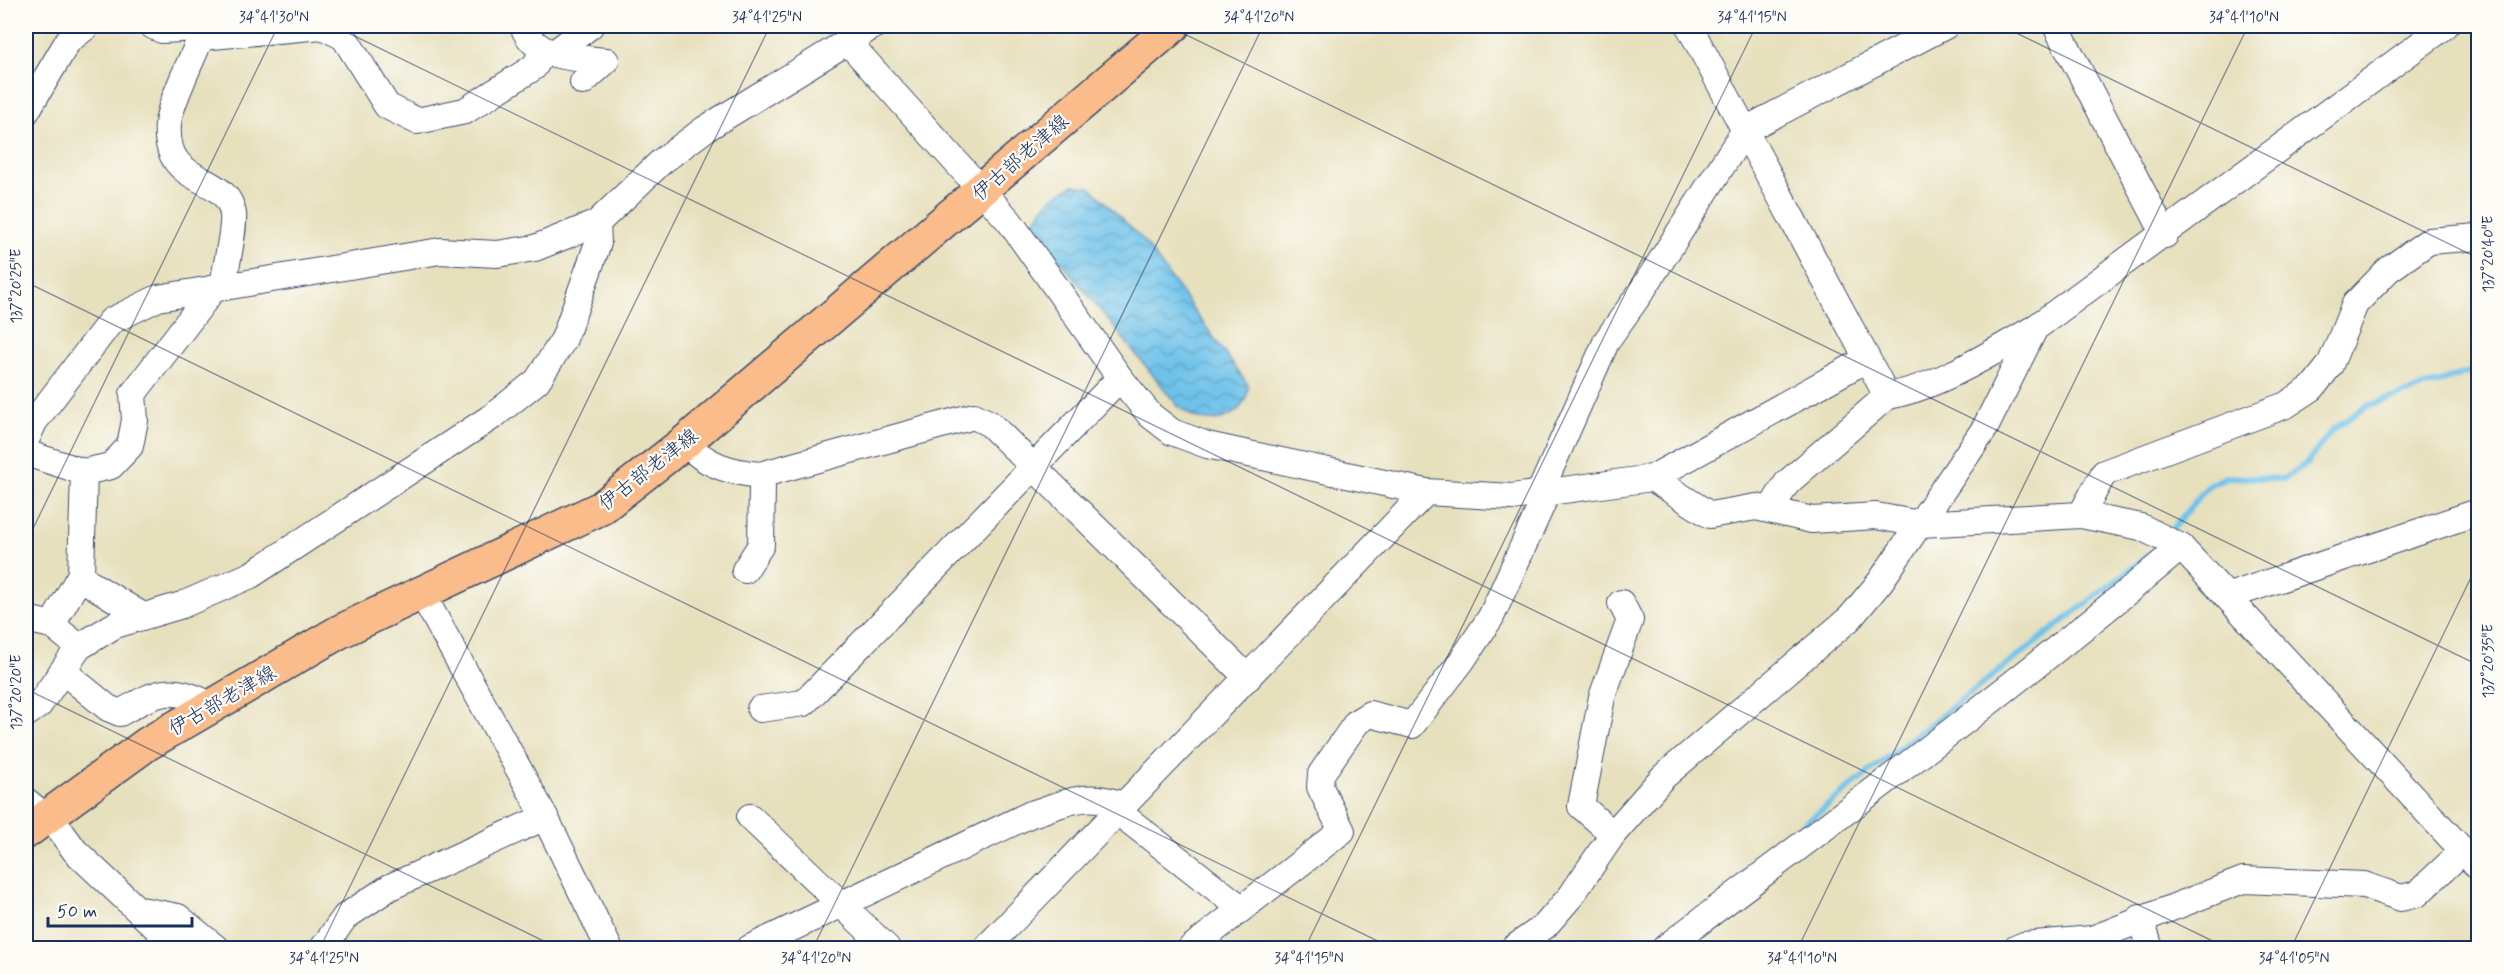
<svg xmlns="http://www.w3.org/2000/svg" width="2504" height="974" viewBox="0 0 2504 974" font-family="Mynerve,'Klee One',sans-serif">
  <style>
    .water { fill: url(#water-waves); stroke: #4478a4; stroke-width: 1.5 }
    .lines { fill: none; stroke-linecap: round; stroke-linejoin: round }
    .stream { stroke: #6ec2ea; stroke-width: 6 }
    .minor-casing { stroke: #3a4a6c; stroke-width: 28 }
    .major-casing { stroke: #3a4a6c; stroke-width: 36 }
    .minor { stroke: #fff; stroke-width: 26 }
    .major { stroke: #f9bc8a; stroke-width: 33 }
    .ticks { fill: none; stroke: #1b2f5e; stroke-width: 1.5; stroke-opacity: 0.45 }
    .labels { text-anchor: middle; stroke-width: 4.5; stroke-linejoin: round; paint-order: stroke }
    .street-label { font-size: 20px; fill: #1b2f5e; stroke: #fdfcf7 }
    .neatline { fill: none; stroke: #1b2f5e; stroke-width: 2 }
    .ticks-label { font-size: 15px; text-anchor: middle; fill: #1b2f5e }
  </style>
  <defs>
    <pattern id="water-waves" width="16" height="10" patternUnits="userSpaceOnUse" patternTransform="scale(1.5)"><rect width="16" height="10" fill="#6ec2ea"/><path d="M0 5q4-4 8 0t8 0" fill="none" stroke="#5a9ec1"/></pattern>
  </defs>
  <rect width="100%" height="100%" fill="#fdfcf7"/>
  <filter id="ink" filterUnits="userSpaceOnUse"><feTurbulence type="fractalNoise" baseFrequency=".0167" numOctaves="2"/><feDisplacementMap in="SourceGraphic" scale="12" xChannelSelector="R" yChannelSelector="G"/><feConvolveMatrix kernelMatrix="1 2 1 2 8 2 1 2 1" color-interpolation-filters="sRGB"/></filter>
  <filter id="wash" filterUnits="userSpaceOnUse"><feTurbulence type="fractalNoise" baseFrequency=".008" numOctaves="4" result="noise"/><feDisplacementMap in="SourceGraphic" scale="24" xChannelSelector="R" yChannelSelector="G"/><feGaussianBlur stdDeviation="1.35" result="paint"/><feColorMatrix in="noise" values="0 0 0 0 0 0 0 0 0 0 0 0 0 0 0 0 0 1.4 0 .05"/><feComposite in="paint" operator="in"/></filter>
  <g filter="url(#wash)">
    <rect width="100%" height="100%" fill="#e7e0bd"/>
    <!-- water -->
    <path class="water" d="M1073,185L1090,187L1143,240L1248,385C1249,413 1218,427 1194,417C1188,414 1183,410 1178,406L1031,225L1050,199Z"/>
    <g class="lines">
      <!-- stream -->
      <g class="stream">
        <path d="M2173,528L2209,485L2226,477L2283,479L2307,463L2332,430L2367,406L2478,369"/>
        <path d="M1743,873L1902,746L2158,548"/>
        <path d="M1645,948L1659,938"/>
      </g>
    </g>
  </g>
  <g filter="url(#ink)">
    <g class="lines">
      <defs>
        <g id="minor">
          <path d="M153,26L162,30L197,28"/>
          <path d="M197,26L201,37C193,57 169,105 168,124C163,189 227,171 233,214C235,229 225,269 223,287"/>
          <path d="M523,26C536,60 574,57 606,61L583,82"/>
          <path d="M1689,26L1887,396C1937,388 1991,353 2035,328L2445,26"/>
          <path d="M2056,26L2165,235"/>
          <path d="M201,37L322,26L344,37L387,106L417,121L465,111L534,67L544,51"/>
          <path d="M848,42L1010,222L1120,378L1150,415L1172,432L1207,445L1426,492L1512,497L1652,478L1710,515L1756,507L1812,520L1876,516L1920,524L2081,515L2141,527L2181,547L2478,867"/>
          <path d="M553,54L590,26"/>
          <path d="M26,112L68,41L87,26"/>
          <path d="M26,440L34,422L111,321L158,298L440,251L497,254L535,248L597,223L661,162L705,129L873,26"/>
          <path d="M685,442C705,465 730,472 760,475L974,416L990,424L1248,678"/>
          <path d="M26,453L84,472L111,466L130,446L135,420L133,394L214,288"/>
          <path d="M84,472L81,574L89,583L143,616"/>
          <path d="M1652,478L1867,359"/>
          <path d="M1540,492L1607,340L1641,292L1745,130L1945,26"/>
          <path d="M1770,510L1787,483L1887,396"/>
          <path d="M2081,515L2104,473L2286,405L2312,388L2330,365L2355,304L2388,270L2429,241L2478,237"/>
          <path d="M745,570L761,545L762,487L760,475"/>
          <path d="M421,592L545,817L609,948"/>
          <path d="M2229,596L2478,512"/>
          <path d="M26,619L52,625L79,647"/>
          <path d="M52,625L81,574"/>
          <path d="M64,672L108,708L120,713C158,691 171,684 212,706"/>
          <path d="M760,709L804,703L1120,378"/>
          <path d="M26,714L39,705L79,647L115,625L182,605L251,575L493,416L537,381L564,339L598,243L597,223"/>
          <path d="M26,801L57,826L75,851L178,948"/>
          <path d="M1118,812L1241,908"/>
          <path d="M750,817L887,948"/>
          <path d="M1613,834L1581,806L1602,697L1630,620L1621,603"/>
          <path d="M141,910L178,917L216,948"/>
          <path d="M2140,918L2150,948"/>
          <path d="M323,948L345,917L390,887L545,817"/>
          <path d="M750,948L1031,814C1066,803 1088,790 1124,806"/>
          <path d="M986,948L1426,492"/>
          <path d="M1191,948L1342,831L1320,787L1321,774L1357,722L1370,714L1412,725L1461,662L1491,617L1548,491"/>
          <path d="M1514,948L1545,926L1571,896L1613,834L1663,777L1850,618L1880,582L1985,428L2035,328"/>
          <path d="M1665,948C1838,817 2014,688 2181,547"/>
          <path d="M2017,948L2024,945L2092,939L2243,880L2364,885L2401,898L2417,894L2464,850"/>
        </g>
        <path id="major" d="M26,832L147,744L339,632L601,508L685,442L1173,26"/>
      </defs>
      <!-- minor casing -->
      <use href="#minor" class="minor-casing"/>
      <!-- major casing -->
      <use href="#major" class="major-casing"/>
      <!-- minor -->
      <use href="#minor" class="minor"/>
      <!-- major -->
      <use href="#major" class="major"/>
    </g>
  </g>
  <!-- ticks -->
  <path class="ticks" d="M334,26L2227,948M1168,26L2478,665M2002,26L2478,258M26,282L1392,948M26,543L278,26M26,689L558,948M320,948L770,26M813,948L1263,26M1305,948L1756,26M1798,948L2248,26M2291,948L2478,563"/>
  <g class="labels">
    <!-- street labels -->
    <g class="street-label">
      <text transform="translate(1020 157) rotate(-41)" y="7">伊古部老津線</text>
      <text transform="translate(648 469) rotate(-38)" y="7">伊古部老津線</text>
      <text transform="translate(222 700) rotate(-30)" y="7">伊古部老津線</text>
    </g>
  </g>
  <!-- margin -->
  <rect width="2504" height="974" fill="none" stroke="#fdfcf7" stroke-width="66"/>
  <!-- scale -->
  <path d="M48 917v9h144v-9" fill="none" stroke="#1b2f5e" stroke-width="3"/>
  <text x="57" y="917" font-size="18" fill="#1b2f5e" stroke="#fdfcf7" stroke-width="4.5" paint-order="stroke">50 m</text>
  <rect x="33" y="33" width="2438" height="908" class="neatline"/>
  <g class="ticks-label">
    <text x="274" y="22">34°41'30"N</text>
    <text x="767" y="22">34°41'25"N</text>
    <text x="1259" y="22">34°41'20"N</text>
    <text x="1752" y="22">34°41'15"N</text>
    <text x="2244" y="22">34°41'10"N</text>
    <text transform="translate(2488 254) rotate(-90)" y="5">137°20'40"E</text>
    <text transform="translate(16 286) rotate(-90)" y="5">137°20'25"E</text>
    <text transform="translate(2488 661) rotate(-90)" y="5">137°20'35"E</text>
    <text transform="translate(16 692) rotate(-90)" y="5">137°20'20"E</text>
    <text x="324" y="963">34°41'25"N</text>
    <text x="816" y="963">34°41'20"N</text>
    <text x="1309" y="963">34°41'15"N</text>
    <text x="1802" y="963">34°41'10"N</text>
    <text x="2294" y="963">34°41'05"N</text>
  </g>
</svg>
